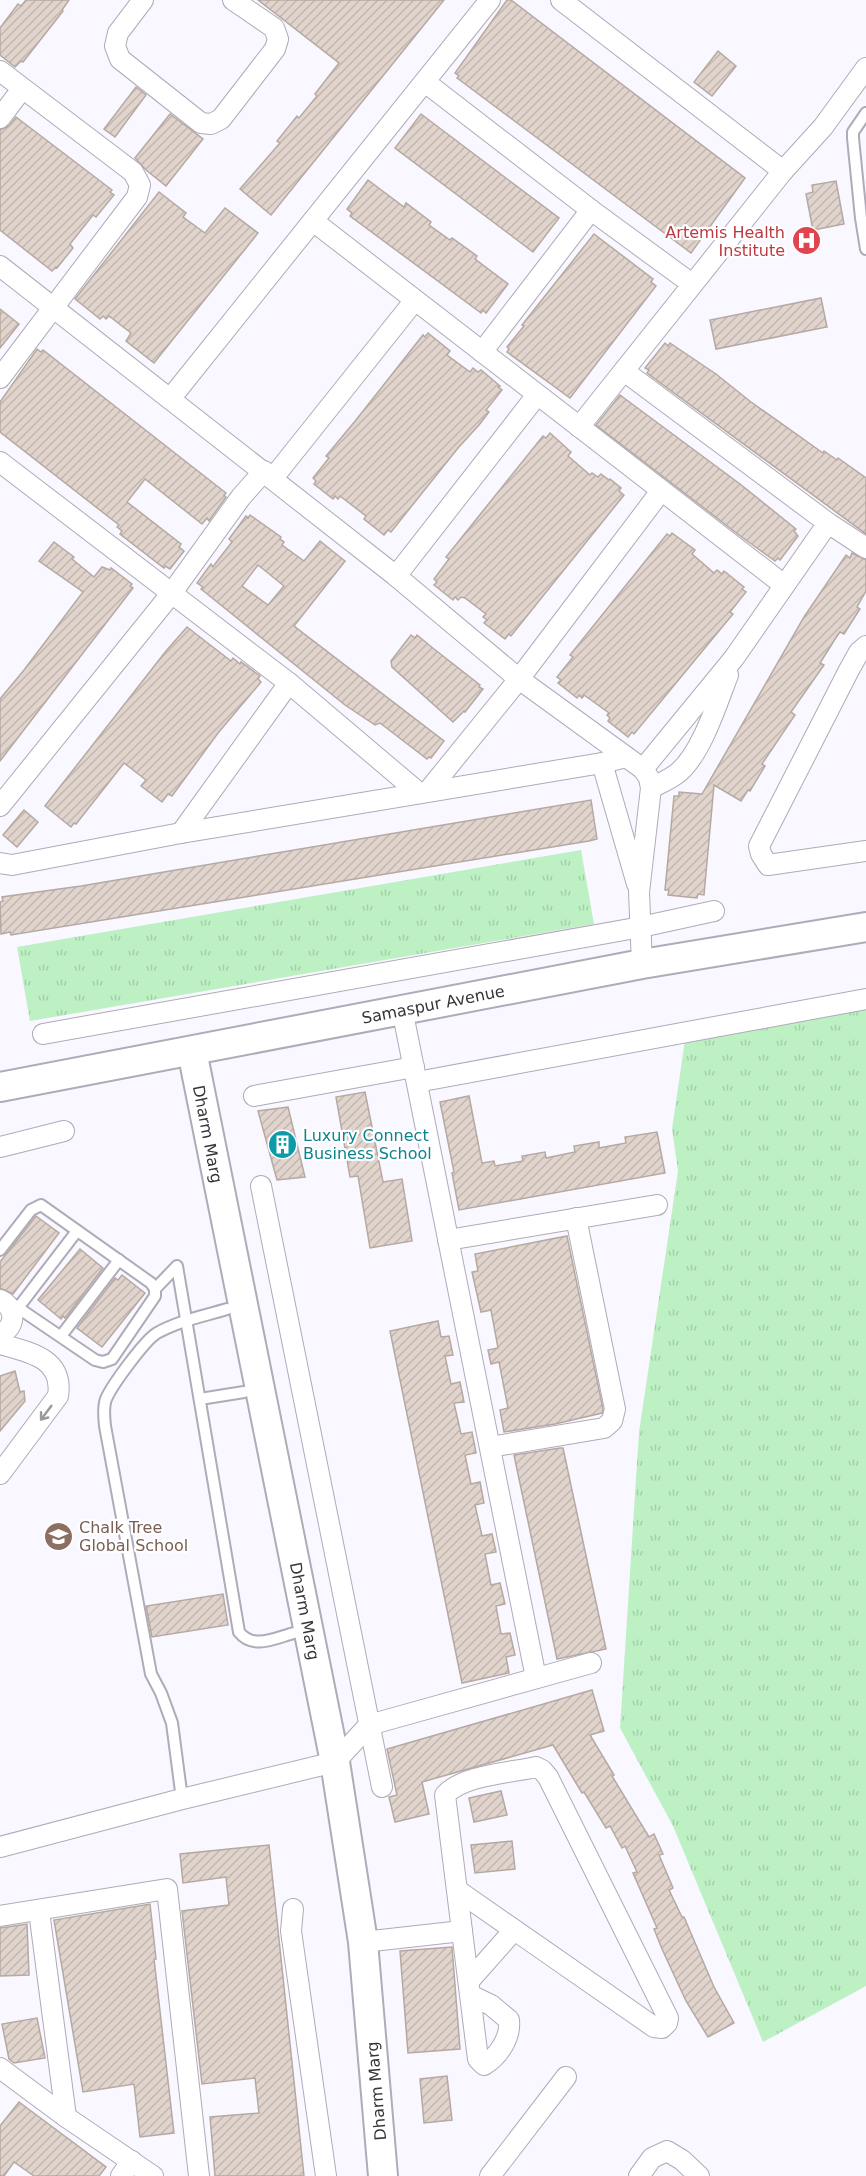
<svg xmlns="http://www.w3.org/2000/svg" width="866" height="2176" viewBox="0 0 866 2176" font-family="'DejaVu Sans',sans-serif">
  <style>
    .grass { fill: url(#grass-tufts) }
    .building { fill: url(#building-hatch); stroke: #b5a9a1; stroke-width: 1.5; fill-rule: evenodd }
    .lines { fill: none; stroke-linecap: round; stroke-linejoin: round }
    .service-casing { stroke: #afabb7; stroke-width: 14 }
    .minor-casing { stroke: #afabb7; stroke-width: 22 }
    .secondary-casing { stroke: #afabb7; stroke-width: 32 }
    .service { stroke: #fff; stroke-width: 10 }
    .minor { stroke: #fff; stroke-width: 20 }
    .secondary { stroke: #fff; stroke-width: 28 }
    .oneway { stroke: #9a9a9c }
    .labels { text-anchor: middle; stroke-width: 4.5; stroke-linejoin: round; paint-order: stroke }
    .health-label { font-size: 16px; fill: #be3a42; stroke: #fff; text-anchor: end }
    .street-label { font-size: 16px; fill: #363439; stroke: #fff }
    .culture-label { font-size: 16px; fill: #0d838f; stroke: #fff; text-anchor: start }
    .education-label { font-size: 16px; fill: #785e54; stroke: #fff; text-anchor: start }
  </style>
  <defs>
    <pattern id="grass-tufts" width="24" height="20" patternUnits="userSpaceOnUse" patternTransform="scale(1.5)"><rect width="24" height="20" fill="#bdf1c4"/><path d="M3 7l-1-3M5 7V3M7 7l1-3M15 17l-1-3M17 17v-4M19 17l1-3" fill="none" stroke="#a3cfa9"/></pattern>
    <pattern id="building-hatch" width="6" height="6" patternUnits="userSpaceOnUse" patternTransform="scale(1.5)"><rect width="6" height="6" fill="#e1d4cc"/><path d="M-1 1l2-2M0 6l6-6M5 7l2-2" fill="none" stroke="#c2b7b0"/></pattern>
  </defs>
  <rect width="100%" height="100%" fill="#f9f7ff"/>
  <!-- grass -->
  <g class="grass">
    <path d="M581,850L594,924L30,1021L17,947Z"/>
    <path d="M866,1007V1986L763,2042L673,1826L620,1728L639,1432L678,1171L672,1129L685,1040Z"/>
  </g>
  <!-- building -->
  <g class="building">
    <path d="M26,0H69L62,10L63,11L23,62L21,61L15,67L0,55V28L18,4L21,6Z"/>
    <path d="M258,0H444L271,215L240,189L280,143L277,141L297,116L299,118L317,96L315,94L339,63Z"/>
    <path d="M507,0H511L745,178L691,253L457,78L459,76L455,73Z"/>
    <path d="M718,51L736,66L712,96L694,82Z"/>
    <path d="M136,87L146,95L115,137L104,129Z"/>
    <path d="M170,114L203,139L166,186L146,170L135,158Z"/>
    <path d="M421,114L559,218L533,252L395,148Z"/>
    <path d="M16,117L112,190L110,192L114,195L96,217L93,215L70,244L73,248L57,268L56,267L52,271L0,230V130L9,126Z"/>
    <path d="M368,180L404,207L406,203L431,222L429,225L450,240L452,238L477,256L475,259L508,284L486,313L483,310L481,313L350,216L352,213L347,209Z"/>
    <path d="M836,181L844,224L813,230L806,194L813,192L812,185Z"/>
    <path d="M159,192L186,213L183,217L205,233L225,208L258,233L154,363L126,341L131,333L109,316L106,319L103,316L100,319L75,299Z"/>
    <path d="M594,234L653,279L651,282L656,286L570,398L507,352L509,349L507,347L524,326L522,325Z"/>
    <path d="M821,298L827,327L716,349L710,320Z"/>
    <path d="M0,309L19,324L0,348Z"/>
    <path d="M428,333L450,351L447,355L470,372L473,368L478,372L481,370L500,386L498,387L502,390L486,410L489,412L479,425L458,448L391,532L388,530L384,535L364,519L366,516L340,496L338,499L335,496L333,499L314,484L316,481L313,478L329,458L326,456L356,420L423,335L425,337Z"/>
    <path d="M665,343L668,346L670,343L673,345L716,374L751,402L823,453L824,451L837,460L838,458L866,478V534L647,373L649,370L645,368Z"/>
    <path d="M37,349L41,352L43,350L226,493L224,495L226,497L209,521L207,518L202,524L145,479L127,502L181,544L179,547L184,551L170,569L165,566L164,568L120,534L122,531L117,527L119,525L0,432V402Z"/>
    <path d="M620,395L740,484L796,529L794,531L798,536L780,560L778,558L775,561L739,535L596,425Z"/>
    <path d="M550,433L571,452L568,456L590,475L592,473L598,477L601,474L609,480L610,479L621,488L619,491L624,495L511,636L509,634L505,639L484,623L487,620L483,617L486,614L465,598L461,597L458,600L455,597L453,600L434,585L437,582L434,579L449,559L446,557L543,436L546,438Z"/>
    <path d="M250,515L281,537L280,539L284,542L282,545L304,561L320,541L345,561L294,626L444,741L431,758L429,757L427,759L380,723L375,725L345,705L201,589L203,587L197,583L211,564L213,567L215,564L232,542L229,539L246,516L248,518ZM258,565L284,586L268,605L242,586Z"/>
    <path d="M672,533L695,550L692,554L714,573L717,570L722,574L724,571L744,587L742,589L746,592L730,612L733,614L723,626L634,734L632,732L628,737L608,721L610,718L607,715L609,713L584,695L582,698L579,695L577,698L558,683L561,680L557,677L573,657L570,655L667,534L670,536Z"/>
    <path d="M54,542L74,557L72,559L94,577L102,567L110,570L111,568L132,584L130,586L133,588L0,761V699L24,670L83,592L39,561Z"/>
    <path d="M852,553L866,560V591L857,607L860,609L844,634L840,632L837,636L820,663L824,665L791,712L795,715L762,764L765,766L750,791L748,790L741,801L714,785L704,895L698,894L697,898L668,895L669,890H665L674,796H679V792L702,794L804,617L846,555L850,558Z"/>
    <path d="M187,627L231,661L233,658L240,664L241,662L260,676L258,679L261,682L218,733L172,796L168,794L162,802L141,786L146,780L124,763L76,824L74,823L71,827L45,806L166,651Z"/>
    <path d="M411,635L415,638L417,635L434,649L480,685L479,687L483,689L465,712L464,711L453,722L392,667L391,661Z"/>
    <path d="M591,800L597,839L589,841L11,935L10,932L1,934L0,902L3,901L2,897L81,886Z"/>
    <path d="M24,810L38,822L17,847L3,835Z"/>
    <path d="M365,1092L383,1182L402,1179L412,1241L370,1248L358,1176L350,1177L336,1097Z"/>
    <path d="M469,1096L482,1163L494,1161L495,1166L523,1161L522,1156L545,1152L546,1158L575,1152L574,1146L599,1142V1148L626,1143L625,1137L657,1132L665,1173L459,1210L452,1173L454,1172L440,1102Z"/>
    <path d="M288,1107L305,1177L277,1180L258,1111Z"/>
    <path d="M36,1216L59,1233L13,1294L0,1288V1262Z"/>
    <path d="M567,1236L603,1409L602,1413L555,1424L504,1432L500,1410L508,1408L499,1362L491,1364L488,1350L498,1348L491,1310L481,1312L472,1272L478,1271L475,1254Z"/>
    <path d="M80,1249L103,1268L65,1318L63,1316L61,1319L38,1300Z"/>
    <path d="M122,1275L145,1293L102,1347L77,1328L115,1278L118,1280Z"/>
    <path d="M438,1321L441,1337L449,1336L453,1355L445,1356L451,1384L460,1382L464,1402L454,1403L461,1434L472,1432L476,1453L465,1455L471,1484L480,1482L484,1503L475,1505L482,1536L492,1534L496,1552L485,1554L491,1585L500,1583L505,1604L496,1606L501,1634L510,1633L515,1655L506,1657L509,1673L462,1683L390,1331Z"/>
    <path d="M15,1371L20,1392L24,1391L25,1401L0,1431V1376Z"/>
    <path d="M560,1448H563L606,1649L557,1659L514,1455Z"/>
    <path d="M223,1594L228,1625L152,1637L146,1606Z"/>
    <path d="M592,1690L604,1731L590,1735L614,1775L612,1776L649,1837L654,1834L663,1854L659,1855L673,1888L669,1890L682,1917H684L714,1987L734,2023L708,2037L686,2001L662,1949L654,1929L657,1928L633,1873L637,1872L625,1846L622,1848L610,1826L606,1828L584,1792L582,1793L553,1745L422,1782L429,1814L395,1822L389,1797L397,1795L387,1749Z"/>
    <path d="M501,1791L507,1815L474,1822L469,1798Z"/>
    <path d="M512,1841L515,1869L475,1873L471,1845Z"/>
    <path d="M269,1845L304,2176H215L210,2117L259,2113L255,2078L202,2084L182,1911L229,1905L226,1877L183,1883L180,1854Z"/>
    <path d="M150,1904L156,1959H154L174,2133L140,2137L134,2084L83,2092L54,1920Z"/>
    <path d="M27,1924L29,1975L0,1976V1928Z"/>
    <path d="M452,1947L460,2049L408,2053L400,1951Z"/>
    <path d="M37,2018L45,2058L14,2063L9,2059L2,2024Z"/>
    <path d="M447,2076L452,2120L424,2123L420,2079Z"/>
    <path d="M19,2102L106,2167L99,2176H34L14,2162L4,2176H0V2126Z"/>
  </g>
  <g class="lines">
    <defs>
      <g id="service">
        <path d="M866,113L853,132V138L861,218L866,249"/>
        <path d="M0,1250L31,1210L41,1205L151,1283L155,1289V1296L112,1359L103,1362L95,1360L11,1303"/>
        <path d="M155,1289L177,1266L239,1632C253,1650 275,1638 294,1633"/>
        <path d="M18,1308L77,1231"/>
        <path d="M61,1336L119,1260"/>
        <path d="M200,1399L244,1392"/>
        <path d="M182,1799L172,1723L161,1693L151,1674L105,1426C104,1417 103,1407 106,1399C112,1385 145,1340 157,1333C178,1321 204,1316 227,1309"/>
      </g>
      <g id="minor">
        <path d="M143,0L118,33L115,46L120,59L201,123L211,124L221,119L275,49L278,39L274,28L233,0"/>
        <path d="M561,0L783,171"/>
        <path d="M0,71L133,172L140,185L137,197L0,378"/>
        <path d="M425,82L591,210L692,284"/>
        <path d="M0,118L22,89"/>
        <path d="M313,221L784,585"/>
        <path d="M0,266L396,576L519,679L643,769L649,778L651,788L639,892L642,964"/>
        <path d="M482,352L591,210"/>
        <path d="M624,371L828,523L866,548"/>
        <path d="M170,399L490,0"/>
        <path d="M579,427L783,171L823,127L866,68"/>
        <path d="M0,462L289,683L419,793"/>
        <path d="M273,478L415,300"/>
        <path d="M396,576L537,395"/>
        <path d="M866,646L859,652L849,670L759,846L761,854L768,865L866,851"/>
        <path d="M602,763L637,884"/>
        <path d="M643,769L734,658L828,523"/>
        <path d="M651,788C661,783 671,779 679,772C702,752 717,703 728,675"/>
        <path d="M429,790L519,679L661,491"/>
        <path d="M0,806L171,594L241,497L264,471"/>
        <path d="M181,833L289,683"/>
        <path d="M0,863L12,865L181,833L602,763L626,757"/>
        <path d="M405,1024L536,1678"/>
        <path d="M43,1034L641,927L714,911"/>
        <path d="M417,1082L866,999"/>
        <path d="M254,1096L414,1067"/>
        <path d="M0,1147L64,1131"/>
        <path d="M261,1186L382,1787"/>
        <path d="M448,1240L657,1205"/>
        <path d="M0,1300C16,1307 17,1327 0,1334"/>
        <path d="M0,1344C29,1352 64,1358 58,1396L0,1474"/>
        <path d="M490,1447L604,1428L612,1421L615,1409L576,1218"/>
        <path d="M0,1847L182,1799L335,1762L369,1725L591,1663"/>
        <path d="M457,1890L654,2027L662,2028L667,2023L668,2018L548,1777L542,1770L536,1767C509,1773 463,1775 445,1795L478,2059L484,2065C499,2056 511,2037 509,2020L491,2005L470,1995"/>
        <path d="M293,1909L291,1931L326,2176"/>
        <path d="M39,1911L66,2117"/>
        <path d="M0,1916L167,1889L199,2176"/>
        <path d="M363,1942L462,1931"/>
        <path d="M469,1981L514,1930"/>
        <path d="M0,2068L66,2117L153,2176"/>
        <path d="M121,2176L132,2161"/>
        <path d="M490,2176L566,2077"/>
        <path d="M639,2176L652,2158L667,2151L682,2160L699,2176"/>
      </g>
      <g id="secondary">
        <path d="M192,1051L335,1762L363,1942L383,2176"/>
        <path d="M0,1087L642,964L866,927"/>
      </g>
    </defs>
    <!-- service casing -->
    <use href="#service" class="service-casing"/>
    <!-- minor casing -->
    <use href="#minor" class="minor-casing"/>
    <!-- secondary casing -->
    <use href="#secondary" class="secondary-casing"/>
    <!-- service -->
    <use href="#service" class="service"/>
    <!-- minor -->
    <use href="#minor" class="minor"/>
    <!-- secondary -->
    <use href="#secondary" class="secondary"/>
  </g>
  <!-- one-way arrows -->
  <defs><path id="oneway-shaft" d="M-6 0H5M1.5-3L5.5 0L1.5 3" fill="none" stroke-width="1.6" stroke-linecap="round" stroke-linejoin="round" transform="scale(1.5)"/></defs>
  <use class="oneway" href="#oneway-shaft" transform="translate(46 1413) rotate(127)"/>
  <!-- icons -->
  <defs>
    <symbol id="hospital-disc" viewBox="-11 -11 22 22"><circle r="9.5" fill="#e0444e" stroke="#fff"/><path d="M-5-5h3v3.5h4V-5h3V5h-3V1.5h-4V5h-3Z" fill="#fff"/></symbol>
    <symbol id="building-disc" viewBox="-11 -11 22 22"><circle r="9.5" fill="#0f9aa8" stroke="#fff"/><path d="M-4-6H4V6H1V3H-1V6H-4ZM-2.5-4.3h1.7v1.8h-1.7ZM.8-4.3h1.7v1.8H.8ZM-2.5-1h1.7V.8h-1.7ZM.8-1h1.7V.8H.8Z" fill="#fff"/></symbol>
    <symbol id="school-disc" viewBox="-11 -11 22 22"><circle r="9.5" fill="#8d6e63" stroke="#fff"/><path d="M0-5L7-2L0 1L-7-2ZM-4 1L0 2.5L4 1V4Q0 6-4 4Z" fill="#fff"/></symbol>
  </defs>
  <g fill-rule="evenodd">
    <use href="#hospital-disc" x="790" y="224" width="33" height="33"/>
    <use href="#building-disc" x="266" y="1128" width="33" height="33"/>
    <use href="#school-disc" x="42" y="1520" width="33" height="33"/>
  </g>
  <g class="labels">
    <!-- health labels -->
    <g class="health-label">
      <text x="785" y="238">Artemis Health<tspan x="785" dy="18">Institute</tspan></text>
    </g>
    <!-- street labels -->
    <g class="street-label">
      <text transform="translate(433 1004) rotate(-11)" y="6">Samaspur Avenue</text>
      <text transform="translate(208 1134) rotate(79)" y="6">Dharm Marg</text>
      <text transform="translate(305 1611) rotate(79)" y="6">Dharm Marg</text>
      <text transform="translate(376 2091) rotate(-95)" y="6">Dharm Marg</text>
    </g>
    <!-- culture labels -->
    <g class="culture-label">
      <text x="303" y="1141">Luxury Connect<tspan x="303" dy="18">Business School</tspan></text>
    </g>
    <!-- education labels -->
    <g class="education-label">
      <text x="79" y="1533">Chalk Tree<tspan x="79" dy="18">Global School</tspan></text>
    </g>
  </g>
</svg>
